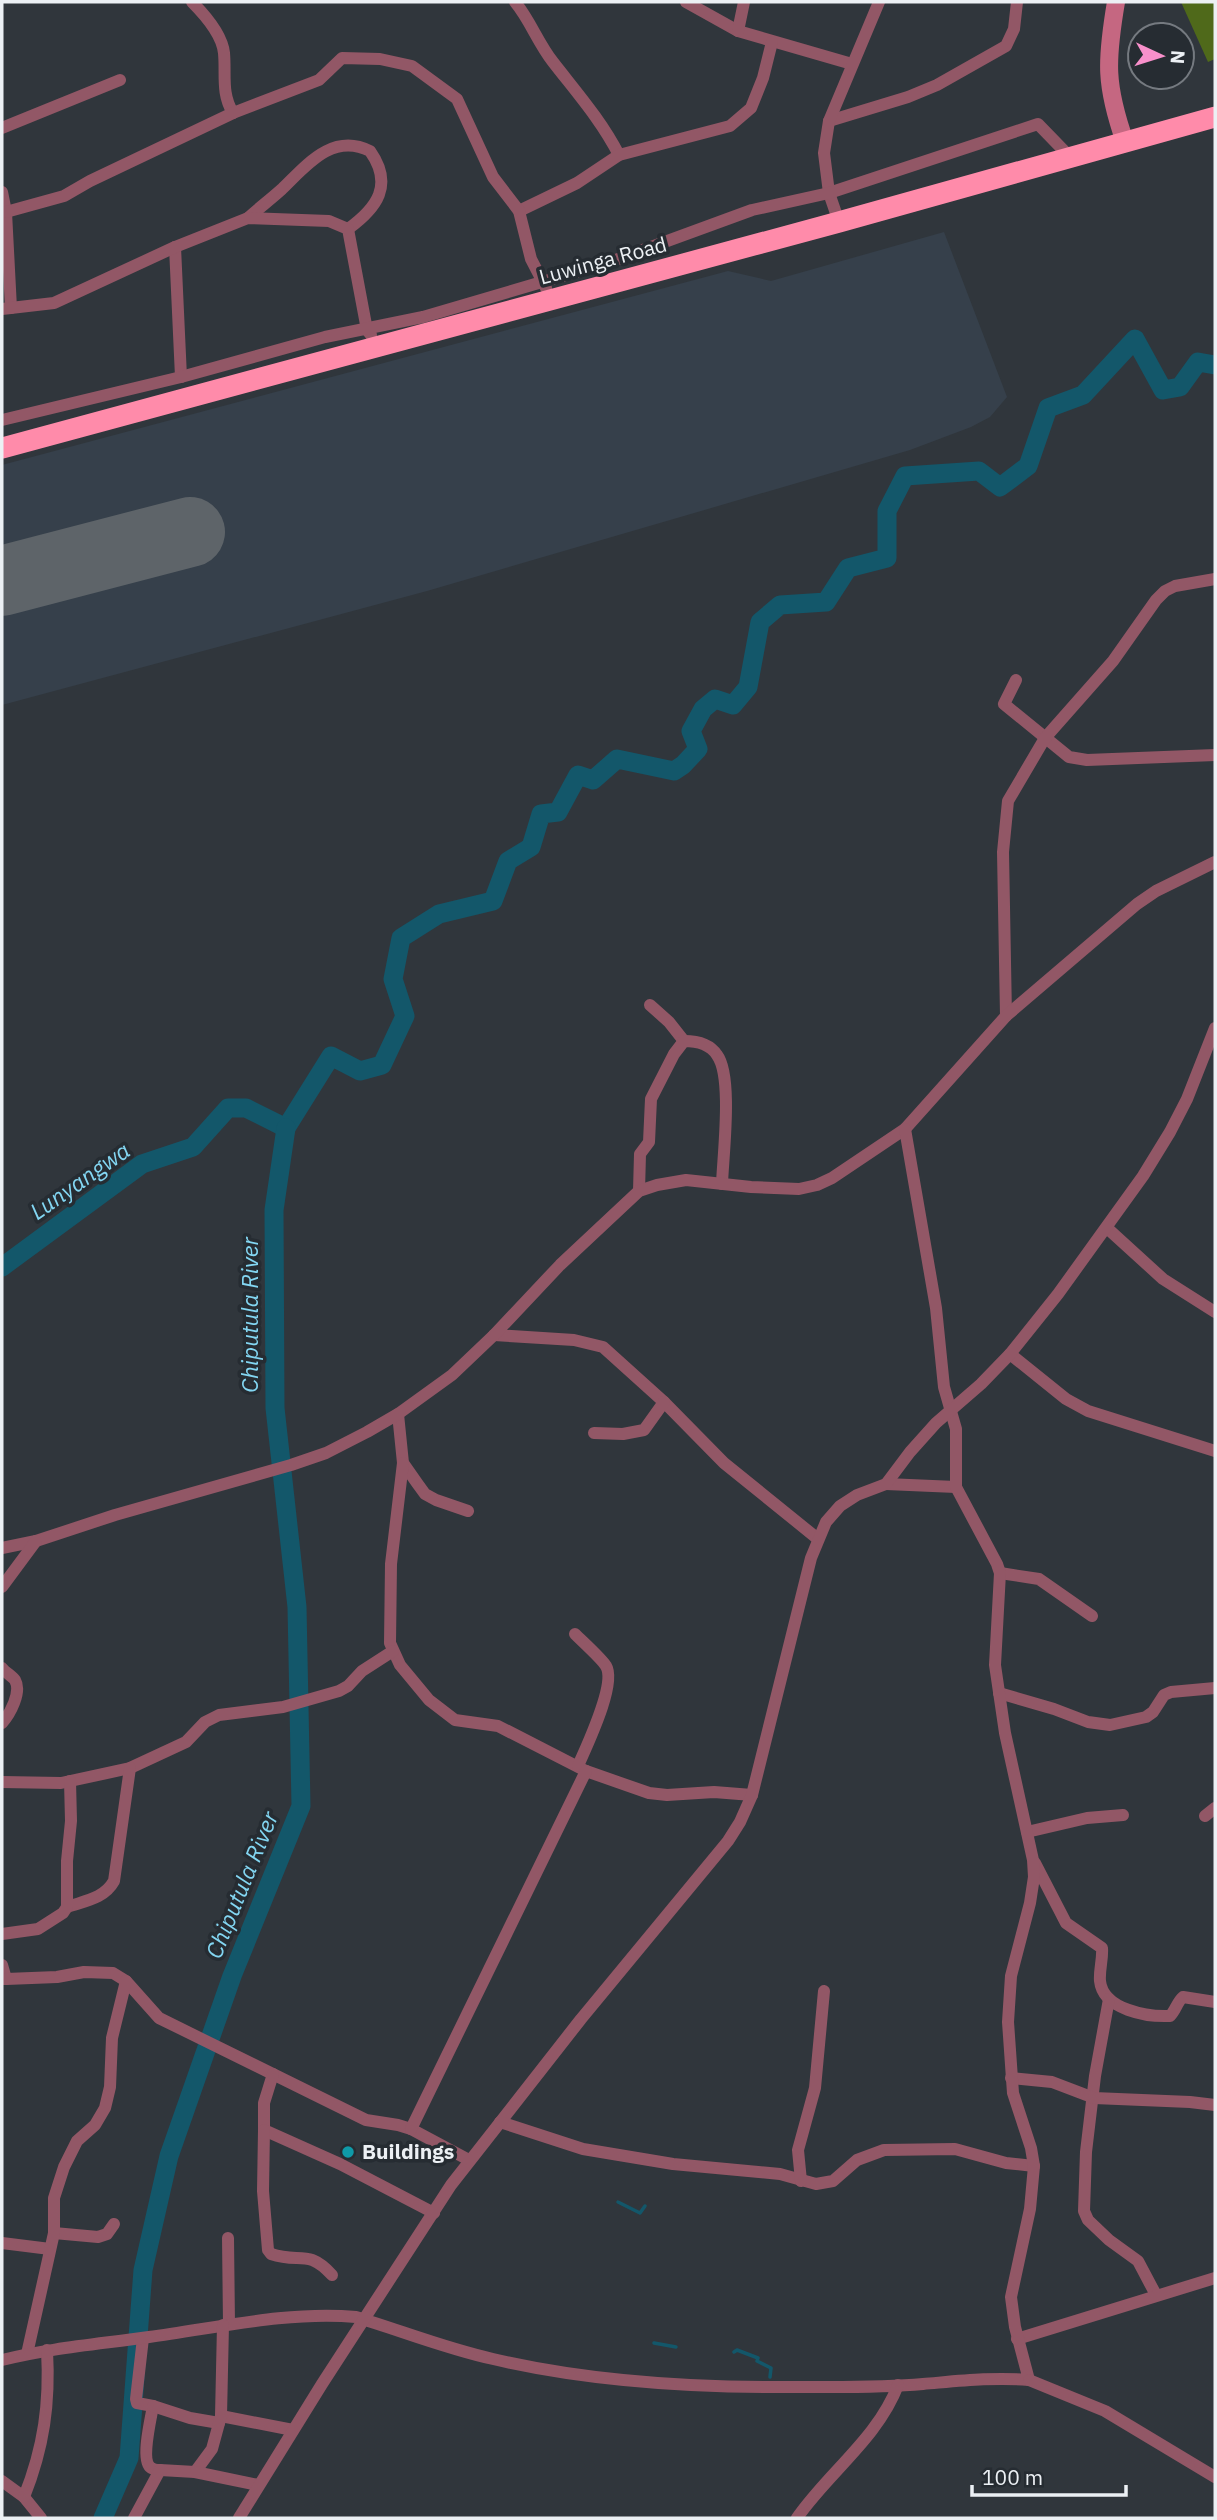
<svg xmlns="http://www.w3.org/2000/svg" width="1217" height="2520" viewBox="0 0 1217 2520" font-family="'IBM Plex Sans',sans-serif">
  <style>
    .built { fill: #36404b }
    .green { fill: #4f691a }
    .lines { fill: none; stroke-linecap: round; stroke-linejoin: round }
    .stream { stroke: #13576a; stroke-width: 3.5 }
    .river { stroke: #13576a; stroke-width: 19 }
    .runway { stroke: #5e6469; stroke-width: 70 }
    .street { stroke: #925766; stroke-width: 12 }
    .secondary { stroke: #c56781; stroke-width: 18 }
    .highway { stroke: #ff8baa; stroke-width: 21 }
    .culture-dot { fill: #0f9aa8; stroke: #262c32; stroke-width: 2.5 }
    .labels { text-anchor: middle; stroke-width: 7; stroke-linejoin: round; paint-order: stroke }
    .street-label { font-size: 21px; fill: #ecf0f4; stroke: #262c32 }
    .poi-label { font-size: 21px; font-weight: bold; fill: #ecf0f4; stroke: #262c32; text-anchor: start }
    .water-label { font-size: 23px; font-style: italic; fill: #83d6f2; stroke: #262c32 }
  </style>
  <rect width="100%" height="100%" fill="#30363c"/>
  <!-- built -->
  <path class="built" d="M944,232L1007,397L990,417L971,427L910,450L427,591L2,705V465L728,271L771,281Z"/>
  <!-- green -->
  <path class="green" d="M1181,2H1215V59L1208,62Z"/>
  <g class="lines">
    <!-- stream -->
    <g class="stream">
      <path d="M618,2202L640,2213L645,2206"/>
      <path d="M654,2343L676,2347"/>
      <path d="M734,2352L737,2350L758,2358L757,2361L771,2368L770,2377"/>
    </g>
    <!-- river -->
    <g class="river">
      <path d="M2,1267L142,1164L193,1147L228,1108H246L286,1128L331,1056L360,1071L382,1065L405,1016L393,979L401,938L439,914L493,901L508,861L531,847L541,814L558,812L578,775L593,780L617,759L674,771L683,765L698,749L691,731L703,709L715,699L733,705L748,687L760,622L780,605L826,602L848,568L887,558V511L905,476L979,471L1000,487L1028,466L1048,408L1083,395L1135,339L1163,390L1180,387L1198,362L1215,365"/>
      <path d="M103,2518L129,2458L143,2270L169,2156L232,1976L301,1806L297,1607L275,1408L274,1210L286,1128"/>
    </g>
    <!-- runway -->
    <path class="runway" d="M2,581L190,532"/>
    <!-- street -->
    <g class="street">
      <path d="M192,2C205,15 222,34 224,53C226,75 221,93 233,113"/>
      <path d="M515,2C530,20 538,43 553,62C577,93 601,120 619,155"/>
      <path d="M686,2L738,31L852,64"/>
      <path d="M738,31L744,2"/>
      <path d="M829,121L908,97L937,85L1006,46L1014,29L1017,2"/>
      <path d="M2,128L120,80"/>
      <path d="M2,192L6,212L11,308"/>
      <path d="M519,211L577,183L619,155L730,126L751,108L763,78L772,42"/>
      <path d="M6,212L64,196L90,181L233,113L319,80L342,58L380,59L412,66L457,99L493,177L519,211L531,259L546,288"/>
      <path d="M248,218C259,208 271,199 282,189C306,166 332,132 370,151C394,185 377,208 348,229"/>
      <path d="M839,222L829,193L824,153L829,121L879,2"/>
      <path d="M175,247L181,377"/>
      <path d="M2,309L54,303L175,247L248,218L329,221L348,229L367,330L371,335"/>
      <path d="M2,420L181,377L325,337L423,317L610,262L752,210L829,193L1038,124L1071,158"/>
      <path d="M1016,680L1004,704L1069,757L1087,760L1215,755"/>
      <path d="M650,1005L669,1022L684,1041"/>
      <path d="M1006,1016L1003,852L1008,801L1045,738L1113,661L1156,600L1165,591L1175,586L1215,579"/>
      <path d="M639,1191L640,1154L649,1142L651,1099L674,1054L684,1041C696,1041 710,1044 717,1055C733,1076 723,1155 722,1184"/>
      <path d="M1107,1228L1163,1279L1215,1312"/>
      <path d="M494,1335L574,1340L603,1347L664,1402L724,1463L818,1539"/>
      <path d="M1010,1354L1066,1399L1088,1411L1215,1451"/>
      <path d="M398,1414L403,1463L417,1483L425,1494L436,1500L468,1511"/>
      <path d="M594,1433L623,1434L644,1430L664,1402"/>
      <path d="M403,1463L391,1564L390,1643L400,1665L429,1700L455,1720L498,1726L586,1771L649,1793L667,1795L714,1792L752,1795"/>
      <path d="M886,1484L956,1487"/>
      <path d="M2,1548L36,1541L115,1515L291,1465L326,1453L367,1432L398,1414L452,1375L494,1335L560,1265L639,1191L657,1185L686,1180L751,1187L799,1189L817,1185L832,1178L905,1129L1006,1016L1137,904L1156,891L1215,862"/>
      <path d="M1000,1573L1039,1579L1092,1616"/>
      <path d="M2,1587L36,1541"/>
      <path d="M575,1634C583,1642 602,1659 606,1666C617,1684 586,1747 578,1766"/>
      <path d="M2,1668C5,1672 12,1676 15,1680C22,1692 10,1714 2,1723"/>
      <path d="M999,1693L1054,1709L1088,1722L1110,1725L1146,1717L1153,1712L1164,1695L1171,1692L1215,1688"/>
      <path d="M2,1782L61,1783L130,1768L186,1742L205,1722L219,1715L283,1707L339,1691L348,1686L362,1671L393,1651"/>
      <path d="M1205,1816L1215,1808"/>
      <path d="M1027,1832L1087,1818L1123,1815"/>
      <path d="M1035,1863L1066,1923L1102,1948C1103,1959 1099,1970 1100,1981C1103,2010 1148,2017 1170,2016C1176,2010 1177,2002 1183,1997L1215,2002"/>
      <path d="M67,1907C84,1901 104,1899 114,1881L130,1768"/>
      <path d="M2,1934L38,1929L63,1913L67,1907V1861L71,1821L70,1781"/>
      <path d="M2,1965L6,1979H2"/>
      <path d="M6,1979L57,1977L84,1972L113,1973L126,1981L159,2018L366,2120L398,2125L411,2129L469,2160"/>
      <path d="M1109,1999L1095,2076L1086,2152L1084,2211L1088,2220L1109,2240L1138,2261L1156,2295"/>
      <path d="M273,2074L264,2103V2130L340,2164L434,2213"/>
      <path d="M1011,2078L1052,2082L1094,2098L1190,2102L1215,2105"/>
      <path d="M500,2122L583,2149L673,2164L780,2174L816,2184L833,2181L857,2160L884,2150L955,2149L1006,2163L1034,2166"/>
      <path d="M411,2129L586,1771"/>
      <path d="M264,2130L263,2191L268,2250L271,2254C300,2264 307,2248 332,2275"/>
      <path d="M801,2181L798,2150L815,2088L824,1991"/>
      <path d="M54,2233L98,2237L107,2234L114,2224"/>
      <path d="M228,2238L229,2324"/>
      <path d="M2,2243L50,2249"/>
      <path d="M143,2338L136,2399L137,2403L153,2406C151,2418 141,2459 150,2467C152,2469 157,2470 160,2470"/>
      <path d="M1017,2339L1215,2278"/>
      <path d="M27,2354L54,2233V2198L64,2167L77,2141L95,2125L105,2108L110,2087L112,2038L126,1981"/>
      <path d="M2,2360C50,2348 100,2344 149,2337C217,2328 287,2311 356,2317C402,2331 447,2349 493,2359C591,2382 694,2388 795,2387C837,2387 880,2388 923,2384C959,2381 992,2377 1029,2380L1015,2327L1011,2297L1030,2209L1034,2166L1031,2148L1013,2093L1008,2022L1011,1976L1030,1903L1034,1877L1033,1860L1005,1733L995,1665L1000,1573L997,1564L956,1487V1429L944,1387L936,1308L905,1129"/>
      <path d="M1029,2380L1105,2411L1215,2477"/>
      <path d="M153,2406L190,2418L219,2423"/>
      <path d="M221,2416L293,2430"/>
      <path d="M195,2472L212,2449L221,2416L223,2325"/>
      <path d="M2,2481L24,2497L41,2518"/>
      <path d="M24,2497C44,2447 50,2403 47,2350"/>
      <path d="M134,2518L160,2470L195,2472L258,2485"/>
      <path d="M239,2518L322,2384L451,2185L581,2019L728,1841L740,1822L752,1795L811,1558L826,1522L840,1506L857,1495L886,1484L910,1452L936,1423L981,1384L1010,1354L1058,1294L1143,1176L1170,1132L1187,1099L1215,1028"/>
      <path d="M797,2518C828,2473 878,2438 898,2385"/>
    </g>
    <!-- secondary -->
    <path class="secondary" d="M1116,2C1106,61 1105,85 1125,142"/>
    <!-- highway -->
    <path class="highway" d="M2,448L839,222L1215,117"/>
  </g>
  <!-- markers -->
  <circle class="culture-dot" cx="348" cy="2152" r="7"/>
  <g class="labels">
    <!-- street labels -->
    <g class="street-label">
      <text transform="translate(603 261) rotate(-15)" y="7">Luwinga Road</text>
    </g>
    <!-- poi labels -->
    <g class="poi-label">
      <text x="362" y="2159">Buildings</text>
    </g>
    <!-- water labels -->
    <g class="water-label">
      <text transform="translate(80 1181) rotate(-35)" y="8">Lunyangwa</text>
      <text transform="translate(250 1315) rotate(-90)" y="8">Chiputula River</text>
      <text transform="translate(242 1885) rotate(-68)" y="8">Chiputula River</text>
    </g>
  </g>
  <!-- border -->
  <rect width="1217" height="2520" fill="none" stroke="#ecf0f4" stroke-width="7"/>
  <!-- north arrow -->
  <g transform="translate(1161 56) rotate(94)"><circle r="33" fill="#262c32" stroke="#757a80" stroke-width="2"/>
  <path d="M0-5L12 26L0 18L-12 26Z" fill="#f890cb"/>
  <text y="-10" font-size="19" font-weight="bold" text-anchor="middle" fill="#ecf0f4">N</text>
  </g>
  <!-- scale -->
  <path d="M972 2485v10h154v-10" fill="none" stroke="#ecf0f4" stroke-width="3.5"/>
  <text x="982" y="2485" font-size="21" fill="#ecf0f4" stroke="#262c32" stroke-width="5" paint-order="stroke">100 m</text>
</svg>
